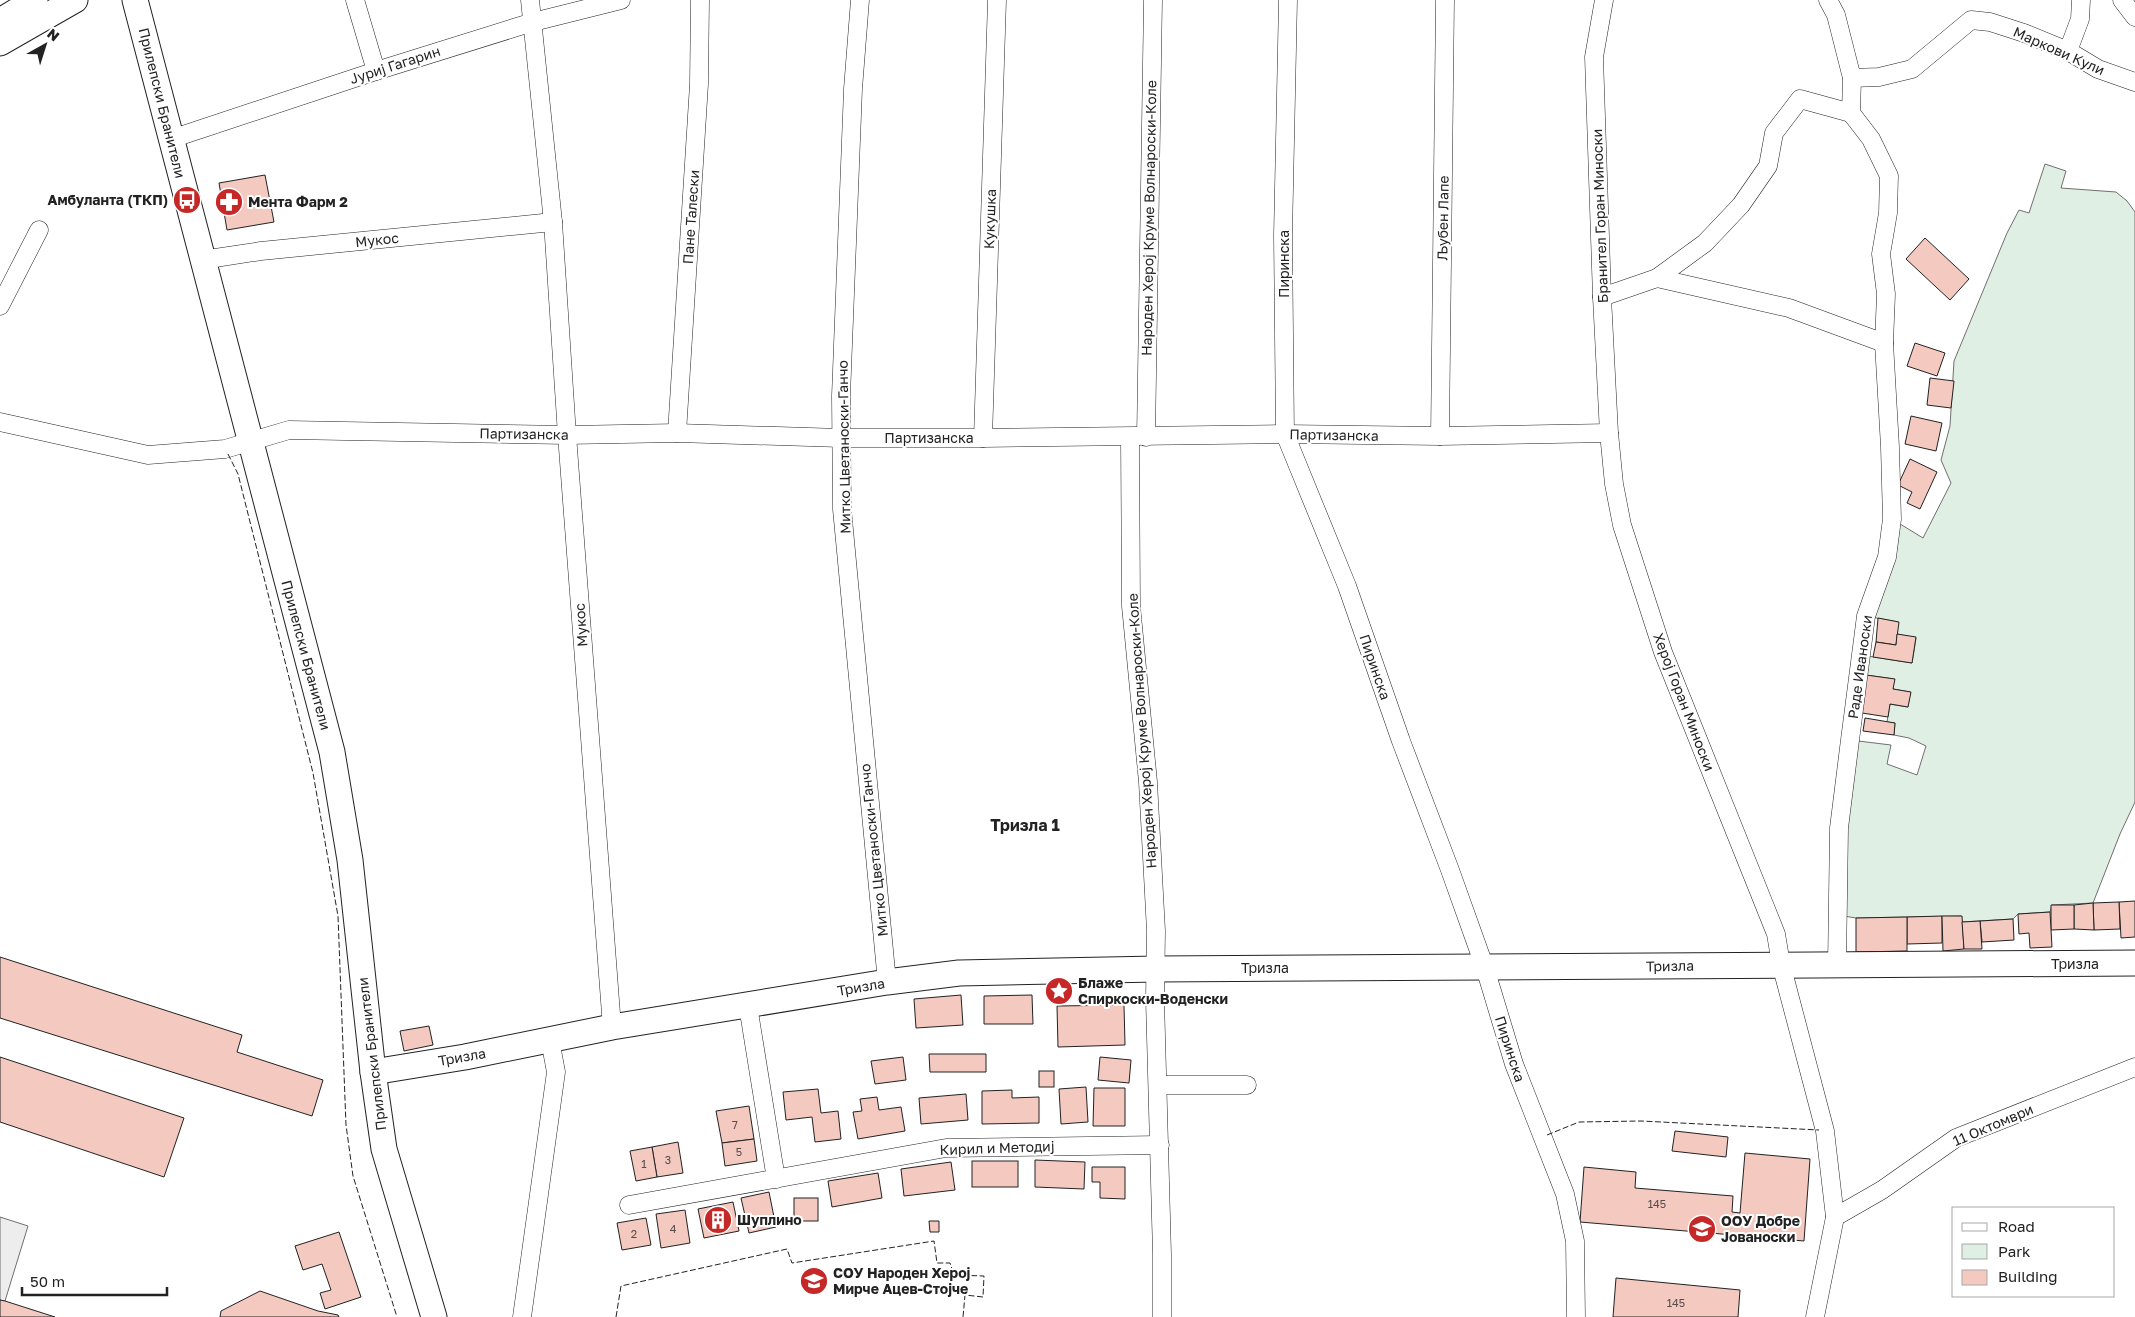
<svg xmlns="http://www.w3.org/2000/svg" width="2135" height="1317" viewBox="0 0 2135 1317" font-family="'Golos Text',sans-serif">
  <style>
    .green { fill: #e0efe3; stroke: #6f6f6f }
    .parking { fill: #ededed; stroke: #6f6f6f }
    .building { fill: #f3c9c0; stroke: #222 }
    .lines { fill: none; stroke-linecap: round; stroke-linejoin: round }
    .street-casing { stroke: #222; stroke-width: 19 }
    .secondary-casing { stroke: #222; stroke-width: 27 }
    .street { stroke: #fff; stroke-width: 18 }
    .secondary { stroke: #fff; stroke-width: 25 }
    .fence { stroke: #222; stroke-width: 1; stroke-dasharray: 6 2.5; stroke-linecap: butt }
    .labels { text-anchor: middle; stroke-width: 4; stroke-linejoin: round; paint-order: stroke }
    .number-label { font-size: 11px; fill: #564c4a }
    .street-label { font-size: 14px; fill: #222; stroke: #fff }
    .poi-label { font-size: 14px; font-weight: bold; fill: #222; stroke: #fff; text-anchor: start }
    .quarter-label { font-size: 16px; font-weight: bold; fill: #222; stroke: #fff }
  </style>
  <rect width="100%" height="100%" fill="#fff"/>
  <!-- green -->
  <path class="green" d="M2045,164L2066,171L2061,188L2116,192L2127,201L2135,212V802L2120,834L2093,903L2052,905L2050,912L2018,914L2013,919L1962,922L1961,916L1856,918L1837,915L1850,740L1891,745L1887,764L1917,775L1926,746L1909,738L1894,735L1895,723L1887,722L1890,704L1908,707L1910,692L1893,689L1894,679L1866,675L1861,655L1912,663L1916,638L1897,634L1898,622L1866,616L1892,519L1923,538L1951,483L1941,460L1950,426L1954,361L2007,233L2019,210L2029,213Z"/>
  <!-- parking -->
  <path class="parking" d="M0,1217L28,1226L5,1301L0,1300Z"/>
  <!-- building -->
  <g class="building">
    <path d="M265,175L274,222L227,230L219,183Z"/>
    <path d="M1925,238L1969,279L1950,300L1906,259Z"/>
    <path d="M1915,343L1945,353L1937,376L1907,366Z"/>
    <path d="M1930,378L1954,381L1951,408L1927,405Z"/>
    <path d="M1911,416L1942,423L1936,451L1905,444Z"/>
    <path d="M1910,459L1937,472L1920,509L1907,503L1912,492L1898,485Z"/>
    <path d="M1878,618L1899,622L1896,645L1876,642Z"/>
    <path d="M1897,634L1916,637L1912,663L1873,657L1876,642L1896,645Z"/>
    <path d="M1866,675L1895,679L1893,689L1911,692L1908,707L1890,704L1888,717L1862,713Z"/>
    <path d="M1865,718L1895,723L1894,735L1863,731Z"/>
    <path d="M2135,901V937L2121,938L2119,902Z"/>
    <path d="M2119,902L2120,929L2094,930L2093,903Z"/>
    <path d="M2093,903L2094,930L2074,929V905Z"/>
    <path d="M2051,905H2074V929L2051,930Z"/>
    <path d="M2050,912L2052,947L2030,948L2029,933L2019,934L2018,914Z"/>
    <path d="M1942,916V943L1907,944V917Z"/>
    <path d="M1942,916H1962L1964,949L1943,951Z"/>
    <path d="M1907,917V951L1856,952V918Z"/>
    <path d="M2013,919L2014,940L1982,942L1980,921Z"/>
    <path d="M1980,921L1982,949H1964L1962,922Z"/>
    <path d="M0,957L242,1035L237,1052L323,1080L312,1116L0,1018Z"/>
    <path d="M961,995L963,1025L916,1028L914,999Z"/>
    <path d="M1032,995L1033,1024H984V996Z"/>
    <path d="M1124,1005L1125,1045L1058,1047L1057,1006Z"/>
    <path d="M429,1026L433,1045L404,1051L400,1031Z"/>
    <path d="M929,1054H986V1072H930Z"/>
    <path d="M0,1057L184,1118L164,1177L0,1122Z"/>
    <path d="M903,1057L906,1080L875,1084L871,1061Z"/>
    <path d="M1100,1057L1131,1060L1129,1083L1098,1080Z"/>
    <rect x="1039" y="1071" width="15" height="16"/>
    <path d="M1086,1087L1088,1122L1061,1124L1059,1089Z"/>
    <path d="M1094,1088H1125V1126H1093Z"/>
    <path d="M818,1089L821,1113L838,1111L841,1139L815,1142L812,1117L786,1120L783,1092Z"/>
    <path d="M1012,1090V1098L1039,1097V1123L982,1124V1091Z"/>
    <path d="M966,1094L968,1120L921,1124L919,1098Z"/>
    <path d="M877,1097L879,1110L901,1107L905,1131L858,1139L853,1112L862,1111L860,1099Z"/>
    <path d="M749,1106L754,1139L722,1143L716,1111Z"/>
    <path d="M1675,1131L1728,1137L1726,1157L1672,1151Z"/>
    <path d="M754,1139L757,1161L725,1166L722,1143Z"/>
    <path d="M678,1142L683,1173L657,1177L652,1147Z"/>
    <path d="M652,1147L657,1177L636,1181L630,1151Z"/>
    <path d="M1745,1153L1810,1159L1804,1241L1580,1222L1584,1167L1636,1172L1635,1188L1733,1196L1732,1212L1740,1213Z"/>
    <path d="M1035,1160L1085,1162L1084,1189L1035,1187Z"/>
    <rect x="972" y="1161" width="46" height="26"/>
    <path d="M951,1162L955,1190L904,1196L901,1169Z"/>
    <path d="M1092,1167H1125V1199L1100,1198V1182H1092Z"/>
    <path d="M878,1173L882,1198L832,1207L828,1181Z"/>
    <path d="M769,1192L776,1227L749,1233L741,1198Z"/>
    <rect x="794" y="1198" width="24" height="23"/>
    <path d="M733,1202L739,1231L704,1238L698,1209Z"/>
    <path d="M685,1210L690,1243L661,1248L656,1214Z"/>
    <path d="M646,1218L651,1245L622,1250L617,1223Z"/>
    <path d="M929,1221H939V1232H930Z"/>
    <path d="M339,1232L361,1297L325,1309L320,1293L331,1290L322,1264L303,1270L295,1246Z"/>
    <path d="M1616,1278L1740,1290L1738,1317H1613Z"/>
    <path d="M260,1291L318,1311L338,1315L339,1317H220L221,1311Z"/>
    <path d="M0,1300L5,1301L55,1317H0Z"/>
  </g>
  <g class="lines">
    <defs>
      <g id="street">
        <path d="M355,0L376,71"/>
        <path d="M530,0L553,222L567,435L612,1027"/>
        <path d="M860,0L853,89L841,396L842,509L887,982"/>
        <path d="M1288,0L1283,235L1285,434L1347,586L1401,741L1450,870L1485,968L1514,1064L1565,1194L1575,1241L1576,1317"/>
        <path d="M1604,0L1594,57L1602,297L1609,433L1614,484L1622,525L1663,652L1776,934L1781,964L1825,1131L1835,1217L1815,1317"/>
        <path d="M1828,0L1836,15L1852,78L1851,113L1871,139L1889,176L1888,213L1881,254L1886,294L1884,343L1890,447L1892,519L1887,557L1866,616L1850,740L1839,828L1837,965"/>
        <path d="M2122,0L2135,17"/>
        <path d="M2068,51L2080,19L2081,0"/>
        <path d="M1852,78L1879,77L1912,69L1971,20L1990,22L2024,33L2068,51L2098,69L2135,82"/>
        <path d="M171,139L376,71L533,22L621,0"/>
        <path d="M202,260L261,251L553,222"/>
        <path d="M1657,278L1789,308L1884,343"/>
        <path d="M1602,297L1657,278L1705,243L1741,205L1768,166L1774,133L1800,99L1851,113"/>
        <path d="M0,306L39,230"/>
        <path d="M0,422L148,455L225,449L289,430L567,435L677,433L841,438H983L1285,434L1440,436L1609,433"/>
        <path d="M677,433L699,84L700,0"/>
        <path d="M1440,436L1445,0"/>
        <path d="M1130,437L1131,606L1148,782L1156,931L1155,1000L1162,1254V1317"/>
        <path d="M1146,437L1153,0"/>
        <path d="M983,438L997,0"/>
        <path d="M748,1006L776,1179"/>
        <path d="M1158,1085H1247"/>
        <path d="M629,1205L946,1148L1160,1145"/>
        <path d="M1835,1217L1882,1190L1956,1138L2135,1067"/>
        <path d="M522,1317L556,1072L550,1040"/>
      </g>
      <g id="secondary">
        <path d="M135,0L332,752L350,860L373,1072L384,1149L434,1317"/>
        <path d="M0,21L35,0"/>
        <path d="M0,43L75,0"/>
        <path d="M373,1072L465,1057L612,1027L887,982L959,973L1157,969L2135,963"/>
      </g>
    </defs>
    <!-- street casing -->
    <use href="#street" class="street-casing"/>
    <!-- secondary casing -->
    <use href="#secondary" class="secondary-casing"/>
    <!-- street -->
    <use href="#street" class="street"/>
    <!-- secondary -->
    <use href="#secondary" class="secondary"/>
    <!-- fence -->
    <g class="fence">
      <path d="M228,454L238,474L313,773L338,916L346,1125L353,1176L397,1317"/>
      <path d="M1547,1135L1579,1122L1641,1121L1819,1130"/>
      <path d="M616,1317L621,1286L787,1249L792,1263L934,1241L937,1263H950L954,1275L984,1276L983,1297L965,1295L963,1317"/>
    </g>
  </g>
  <!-- icons -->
  <defs>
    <symbol id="bus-disc" viewBox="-11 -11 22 22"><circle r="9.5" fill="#c62828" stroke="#fff"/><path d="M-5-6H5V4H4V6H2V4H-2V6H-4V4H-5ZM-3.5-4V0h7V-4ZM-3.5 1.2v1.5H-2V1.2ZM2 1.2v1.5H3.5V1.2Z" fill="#fff"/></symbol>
    <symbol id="pharmacy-disc" viewBox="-11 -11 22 22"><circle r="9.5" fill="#c62828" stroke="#fff"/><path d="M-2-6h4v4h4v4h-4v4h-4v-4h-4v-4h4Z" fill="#fff"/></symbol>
    <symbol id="sight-disc" viewBox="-11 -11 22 22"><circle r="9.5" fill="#c62828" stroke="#fff"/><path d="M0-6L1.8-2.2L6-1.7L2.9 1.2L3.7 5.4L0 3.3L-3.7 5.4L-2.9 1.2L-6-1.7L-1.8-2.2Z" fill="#fff"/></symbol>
    <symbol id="building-disc" viewBox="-11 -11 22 22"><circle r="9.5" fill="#c62828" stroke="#fff"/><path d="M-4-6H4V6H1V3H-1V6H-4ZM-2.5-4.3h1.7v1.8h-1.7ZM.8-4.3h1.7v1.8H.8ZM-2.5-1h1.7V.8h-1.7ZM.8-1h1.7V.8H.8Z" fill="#fff"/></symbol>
    <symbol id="school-disc" viewBox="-11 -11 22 22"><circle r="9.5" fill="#c62828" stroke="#fff"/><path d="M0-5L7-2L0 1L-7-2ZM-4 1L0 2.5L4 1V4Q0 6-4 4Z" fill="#fff"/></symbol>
    <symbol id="university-disc" viewBox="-11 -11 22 22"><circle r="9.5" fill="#c62828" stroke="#fff"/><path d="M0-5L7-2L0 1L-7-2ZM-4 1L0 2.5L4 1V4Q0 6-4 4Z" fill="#fff"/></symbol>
  </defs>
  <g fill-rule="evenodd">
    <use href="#bus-disc" x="171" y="184" width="32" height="32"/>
    <use href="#pharmacy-disc" x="213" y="186" width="32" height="32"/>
    <use href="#sight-disc" x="1043" y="975" width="32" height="32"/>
    <use href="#building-disc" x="702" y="1204" width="32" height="32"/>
    <use href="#school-disc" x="1686" y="1213" width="32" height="32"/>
    <use href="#university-disc" x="798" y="1265" width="32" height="32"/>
  </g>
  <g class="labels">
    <!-- number labels -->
    <g class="number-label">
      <text x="735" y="1129">7</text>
      <text x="739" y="1156">5</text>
      <text x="668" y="1164">3</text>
      <text x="644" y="1168">1</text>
      <text x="1657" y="1208">145</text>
      <text x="673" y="1233">4</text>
      <text x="634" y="1238">2</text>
      <text x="1676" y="1307">145</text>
    </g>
    <!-- street labels -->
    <g class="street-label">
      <text transform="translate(2059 51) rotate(24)" y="5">Маркови Кули</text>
      <text transform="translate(395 65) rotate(-18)" y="5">Јуриј Гагарин</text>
      <text transform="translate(162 103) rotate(76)" y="5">Прилепски Бранители</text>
      <text transform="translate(1600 216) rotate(-92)" y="5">Бранител Горан Миноски</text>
      <text transform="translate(691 217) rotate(-86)" y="5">Пане Талески</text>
      <text transform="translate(1149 218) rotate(-89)" y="5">Народен Херој Круме Волнароски-Коле</text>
      <text transform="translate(1443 218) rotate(-89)" y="5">Љубен Лапе</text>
      <text transform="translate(990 219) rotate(-88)" y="5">Кукушка</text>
      <text transform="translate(377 240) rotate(-6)" y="5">Мукос</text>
      <text transform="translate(1284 264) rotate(-90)" y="5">Пиринска</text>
      <text transform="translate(524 434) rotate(1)" y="5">Партизанска</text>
      <text transform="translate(1334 435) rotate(1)" y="5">Партизанска</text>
      <text x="929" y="443">Партизанска</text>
      <text transform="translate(844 447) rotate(-91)" y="5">Митко Цветаноски-Ганчо</text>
      <text transform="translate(581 625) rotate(-94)" y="5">Мукос</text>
      <text transform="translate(306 655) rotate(75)" y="5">Прилепски Бранители</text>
      <text transform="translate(1375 667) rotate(71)" y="5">Пиринска</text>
      <text transform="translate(1860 667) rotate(-82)" y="5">Раде Иваноски</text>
      <text transform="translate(1684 702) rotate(69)" y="5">Херој Горан Миноски</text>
      <text transform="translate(1142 731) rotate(-94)" y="5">Народен Херој Круме Волнароски-Коле</text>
      <text transform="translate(874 850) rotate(-96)" y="5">Митко Цветаноски-Ганчо</text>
      <text x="2075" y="969">Тризла</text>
      <text transform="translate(1670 966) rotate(-1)" y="5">Тризла</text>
      <text x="1265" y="973">Тризла</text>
      <text transform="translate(861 987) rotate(-10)" y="5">Тризла</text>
      <text transform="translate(1510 1049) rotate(72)" y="5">Пиринска</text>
      <text transform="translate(372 1054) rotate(-97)" y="5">Прилепски Бранители</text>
      <text transform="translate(462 1057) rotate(-10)" y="5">Тризла</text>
      <text transform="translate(1993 1125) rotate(-23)" y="5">11 Октомври</text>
      <text transform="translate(997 1148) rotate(-2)" y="5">Кирил и Методиј</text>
    </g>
    <!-- poi labels -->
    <g class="poi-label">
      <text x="168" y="205" text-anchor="end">Амбуланта (ТКП)</text>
      <text x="248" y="207">Мента Фарм 2</text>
      <text x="1078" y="988">Блаже<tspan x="1078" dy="16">Спиркоски-Воденски</tspan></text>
      <text x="737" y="1225">Шуплино</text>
      <text x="1721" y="1226">ООУ Добре<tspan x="1721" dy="16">Јованоски</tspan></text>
      <text x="833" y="1278">СОУ Народен Херој<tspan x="833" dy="16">Мирче Ацев-Стојче</tspan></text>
    </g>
    <!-- quarter labels -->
    <g class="quarter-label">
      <text x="1025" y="831">Тризла 1</text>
    </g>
  </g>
  <!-- legend -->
  <rect x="1952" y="1207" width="162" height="90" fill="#ffffff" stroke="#a7a7a7"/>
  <rect x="1962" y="1223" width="25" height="8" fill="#ffffff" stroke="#a7a7a7"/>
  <text x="1998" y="1232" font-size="15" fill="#222222">Road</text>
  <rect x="1962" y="1244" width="25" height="15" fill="#e0efe3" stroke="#a7a7a7"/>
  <text x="1998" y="1257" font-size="15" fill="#222222">Park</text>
  <rect x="1962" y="1270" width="25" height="15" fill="#f3c9c0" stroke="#a7a7a7"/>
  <text x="1998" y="1282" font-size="15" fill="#222222">Building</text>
  <!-- north arrow -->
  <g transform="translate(45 45) rotate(39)" stroke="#ffffff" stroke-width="4" paint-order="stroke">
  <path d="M0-4L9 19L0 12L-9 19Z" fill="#222222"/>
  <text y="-8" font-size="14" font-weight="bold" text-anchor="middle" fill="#222222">N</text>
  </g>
  <!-- scale -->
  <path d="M22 1287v8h145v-8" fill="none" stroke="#222222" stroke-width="2.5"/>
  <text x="30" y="1287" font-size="15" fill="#222222" stroke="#ffffff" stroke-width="4" paint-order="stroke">50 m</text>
</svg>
